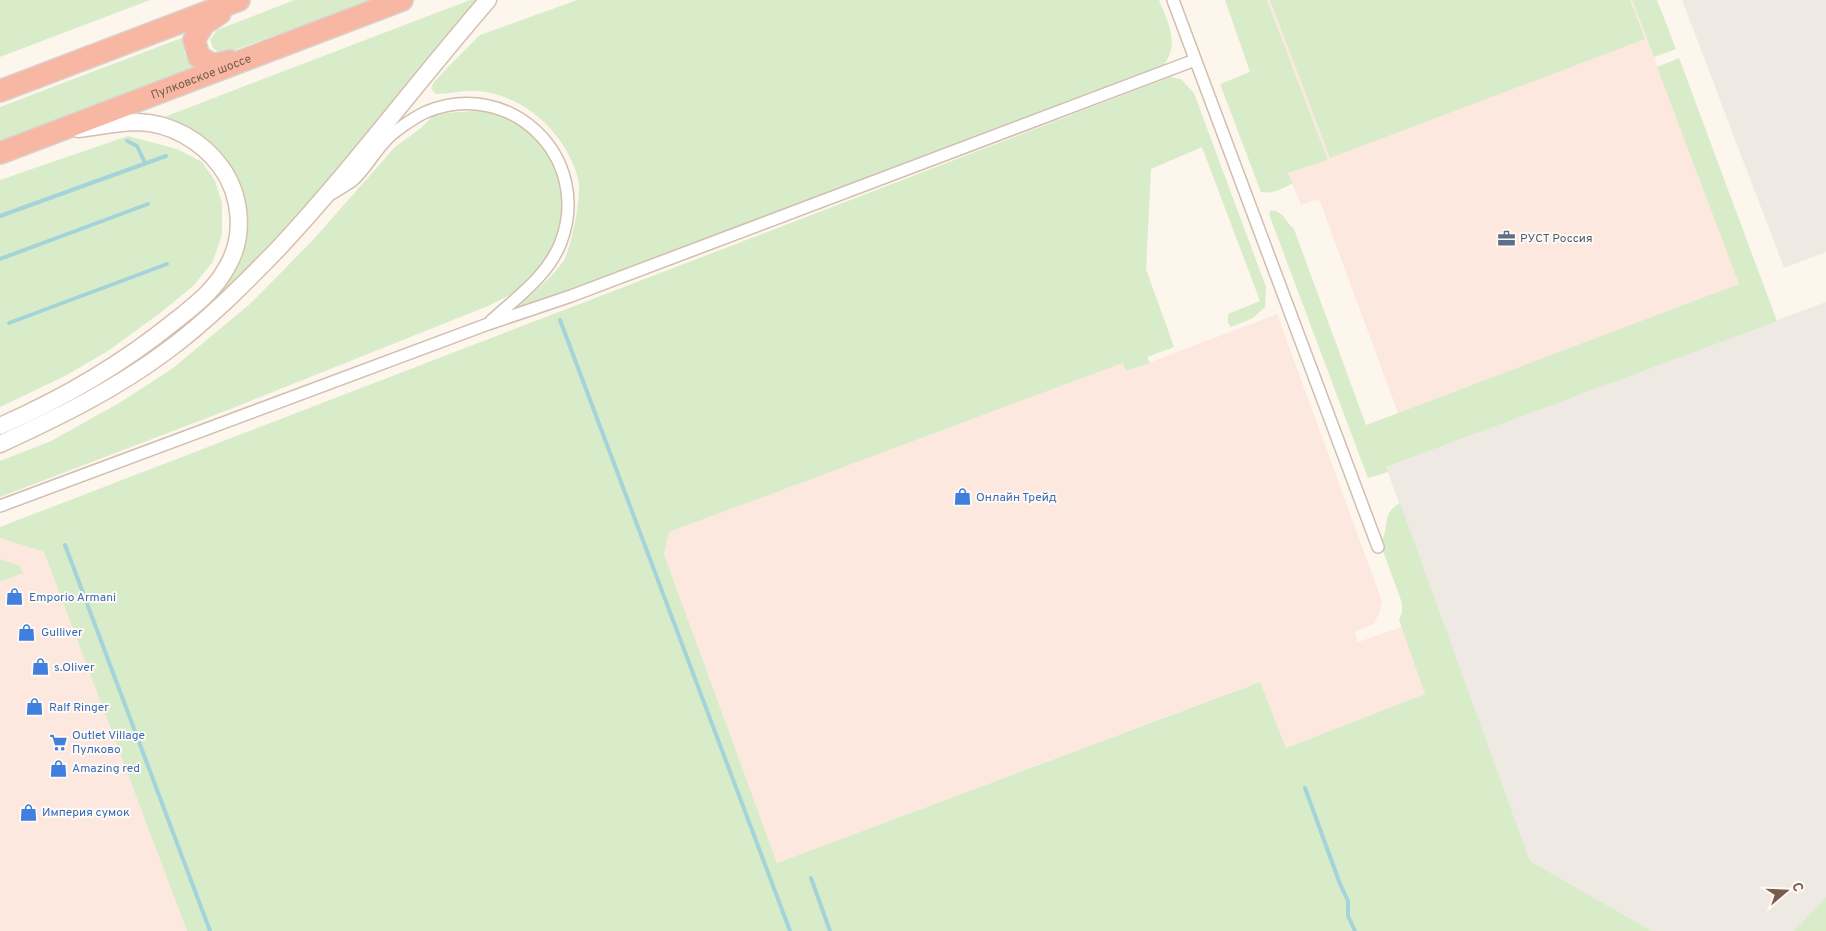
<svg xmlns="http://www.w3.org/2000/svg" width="1826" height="931" viewBox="0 0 1826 931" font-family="Overpass,sans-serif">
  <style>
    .commercial { fill: #fde8e0 }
    .industrial { fill: #efe9e4 }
    .green { fill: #d8ecc9 }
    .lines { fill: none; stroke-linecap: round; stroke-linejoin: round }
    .stream { stroke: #a5d3da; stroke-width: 4 }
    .street-casing { stroke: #d1beb0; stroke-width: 14 }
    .secondary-casing { stroke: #d6c0b0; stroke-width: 19 }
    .highway-casing { stroke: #dad1cd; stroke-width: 24 }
    .street { stroke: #fff; stroke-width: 11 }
    .secondary { stroke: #fff; stroke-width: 16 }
    .highway { stroke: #f7b7a3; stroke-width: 21 }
    .labels { text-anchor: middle; stroke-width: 4; stroke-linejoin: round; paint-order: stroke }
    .street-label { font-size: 12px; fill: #7a5c4d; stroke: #fffaf3 }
    .service-label { font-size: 12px; fill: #4e5e75; stroke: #fffaf3; text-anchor: start }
    .shop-label { font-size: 12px; fill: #366cbe; stroke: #fffaf3; text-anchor: start }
  </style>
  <rect width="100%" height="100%" fill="#fdf6ec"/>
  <!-- commercial -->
  <g class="commercial">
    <path d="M1267,0H1632L1740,284L1398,413L1319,199L1301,205L1288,173L1328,160Z"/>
    <path d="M1277,314L1382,601L1379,614L1373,624L1355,632L1358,642L1402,627L1425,694L1286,748L1259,682L777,863L664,554L669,532L1123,363L1127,371Z"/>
    <path d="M0,538L44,552L187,931H0Z"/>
  </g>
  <!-- industrial -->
  <g class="industrial">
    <path d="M1682,0H1826V252L1784,268Z"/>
    <path d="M1826,302V897L1794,931H1652L1530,861L1386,467Z"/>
  </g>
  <!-- green -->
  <g class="green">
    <path d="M0,0H150L0,57Z"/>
    <path d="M295,0H373L229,52H218L213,48L210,40L217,30Z"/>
    <path d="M470,0H477C439,46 401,91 363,137C306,207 248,278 177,334C123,377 62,408 0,436V431L222,289C233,275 244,259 246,241C248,226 245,210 241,195C239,188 237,180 234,173C222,144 193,126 164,117Z"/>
    <path d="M577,0H1159C1168,23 1180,42 1164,65L520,310L518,306C534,292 552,278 564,260C568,253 570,243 572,235C576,223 581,190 578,178C566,134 525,95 478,91C464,90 450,94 436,94L431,88L434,82L449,66L480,35Z"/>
    <path d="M1225,0H1267L1328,160L1288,173L1293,183C1282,189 1273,194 1261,192L1220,84L1250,72Z"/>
    <path d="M1270,0H1630L1645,39L1330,158Z"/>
    <path d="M1632,0H1657L1676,49L1654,57Z"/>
    <path d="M184,37C182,50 185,58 194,68L0,142V107Z"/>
    <path d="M1679,58L1777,321L1386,467L1388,472L1368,478L1269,214L1271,210C1284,212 1285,221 1294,229L1366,425L1398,413L1739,284L1657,67Z"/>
    <path d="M1170,77L1181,79L1194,93L1266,287L1265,307L1253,318L1231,327L1228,323V314L1260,301L1202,147L1151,169L1146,269L1174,347L1147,357L1150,363L1126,371L1123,363L669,532L664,554L777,863L1260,682L1286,748L1425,694L1399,620L1402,612V603L1380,543C1391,528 1380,514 1400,503L1530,861L1652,931H187L44,552L0,538V527Z"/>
    <path d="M485,110C502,117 518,124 532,135C562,160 573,224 550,256C542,266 531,278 521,287C512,295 499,300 488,306L228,410L0,497V461L51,441L121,402L173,368L251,303L313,240L395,147L421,128L435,114Z"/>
    <path d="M128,136L177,149L202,162L215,181L222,203V235L212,263L193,286L160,313L108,351L65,376L0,407V180Z"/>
    <path d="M0,559L20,566L23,573L0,582Z"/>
    <path d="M1826,897V931H1794Z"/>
  </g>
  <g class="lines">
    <!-- stream -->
    <g class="stream">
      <path d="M127,141L137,146L145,163"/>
      <path d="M0,216L166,156"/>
      <path d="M0,259L148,204"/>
      <path d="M560,320L790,931"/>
      <path d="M9,323L167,264"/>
      <path d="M65,545L210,931"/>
      <path d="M1305,788L1340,884L1348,901V916L1355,931"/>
      <path d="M811,878L830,931"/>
    </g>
    <defs>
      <g id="street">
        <path d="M1173,0L1378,547"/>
        <path d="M333,193C339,189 346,185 352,181C365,170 374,152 386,140C394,131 415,117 426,112C510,77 593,157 561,242C548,276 517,297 491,321"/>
        <path d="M0,506L488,324L571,296L1195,60"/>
      </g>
      <g id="secondary">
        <path d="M0,426C62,399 122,364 175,321C195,305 215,290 227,267C245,237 242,196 221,167C202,141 171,123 138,122C118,122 97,127 78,129"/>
        <path d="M0,444C59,417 116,389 168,350C207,321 242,286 276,251C351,171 416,83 488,0"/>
      </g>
      <g id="highway">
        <path d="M220,13L204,24L194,40L199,57L214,65L230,61"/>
        <path d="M0,91L239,0"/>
        <path id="s1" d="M0,153L402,0"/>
      </g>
    </defs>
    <!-- street casing -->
    <use href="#street" class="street-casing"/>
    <!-- secondary casing -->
    <use href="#secondary" class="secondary-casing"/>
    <!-- highway casing -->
    <use href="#highway" class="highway-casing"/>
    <!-- street -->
    <use href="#street" class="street"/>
    <!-- secondary -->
    <use href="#secondary" class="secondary"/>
    <!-- highway -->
    <use href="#highway" class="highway"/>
  </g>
  <!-- icons -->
  <defs>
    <symbol id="office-bare" viewBox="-9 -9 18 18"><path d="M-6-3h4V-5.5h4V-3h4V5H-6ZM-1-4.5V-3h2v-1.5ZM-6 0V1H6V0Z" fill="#5c6f8a" stroke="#fffaf3" stroke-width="2.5" paint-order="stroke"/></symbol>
    <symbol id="shop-bare" viewBox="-9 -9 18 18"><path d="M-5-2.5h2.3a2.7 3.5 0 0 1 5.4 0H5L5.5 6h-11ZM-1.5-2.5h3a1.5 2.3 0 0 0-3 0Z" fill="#3f7fe0" stroke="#fffaf3" stroke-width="2.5" paint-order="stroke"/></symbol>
    <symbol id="supermarket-bare" viewBox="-9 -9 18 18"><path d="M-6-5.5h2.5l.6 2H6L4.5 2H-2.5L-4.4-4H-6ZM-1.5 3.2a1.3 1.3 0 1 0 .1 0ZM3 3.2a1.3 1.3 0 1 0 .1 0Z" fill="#3f7fe0" stroke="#fffaf3" stroke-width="2.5" paint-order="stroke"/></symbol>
  </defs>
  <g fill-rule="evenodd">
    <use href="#office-bare" x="1494" y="226" width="25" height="25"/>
    <use href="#shop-bare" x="950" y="484" width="25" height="25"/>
    <use href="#shop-bare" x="2" y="584" width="25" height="25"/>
    <use href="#shop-bare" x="14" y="620" width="25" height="25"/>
    <use href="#shop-bare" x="28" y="654" width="25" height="25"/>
    <use href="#shop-bare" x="22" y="694" width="25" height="25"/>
    <use href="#supermarket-bare" x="46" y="730" width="25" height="25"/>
    <use href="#shop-bare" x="46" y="756" width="25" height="25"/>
    <use href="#shop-bare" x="16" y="800" width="25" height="25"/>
  </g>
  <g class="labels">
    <!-- street labels -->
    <g class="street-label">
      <text dy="4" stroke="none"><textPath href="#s1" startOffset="215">Пулковское шоссе</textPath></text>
    </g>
    <!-- service labels -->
    <g class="service-label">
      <text x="1520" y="242">РУСТ Россия</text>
    </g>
    <!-- shop labels -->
    <g class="shop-label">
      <text x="976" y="501">Онлайн Трейд</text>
      <text x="29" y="601">Emporio Armani</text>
      <text x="41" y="636">Gulliver</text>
      <text x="54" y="671">s.Oliver</text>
      <text x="49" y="711">Ralf Ringer</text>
      <text x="72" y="739">Outlet Village<tspan x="72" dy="14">Пулково</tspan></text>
      <text x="72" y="772">Amazing red</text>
      <text x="42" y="816">Империя сумок</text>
    </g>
  </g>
  <!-- north arrow -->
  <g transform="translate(1786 891) rotate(71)" stroke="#fffaf3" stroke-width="4" paint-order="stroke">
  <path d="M0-4L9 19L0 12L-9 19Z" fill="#7a5c4d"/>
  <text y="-8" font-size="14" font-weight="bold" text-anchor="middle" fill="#7a5c4d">С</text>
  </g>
</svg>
